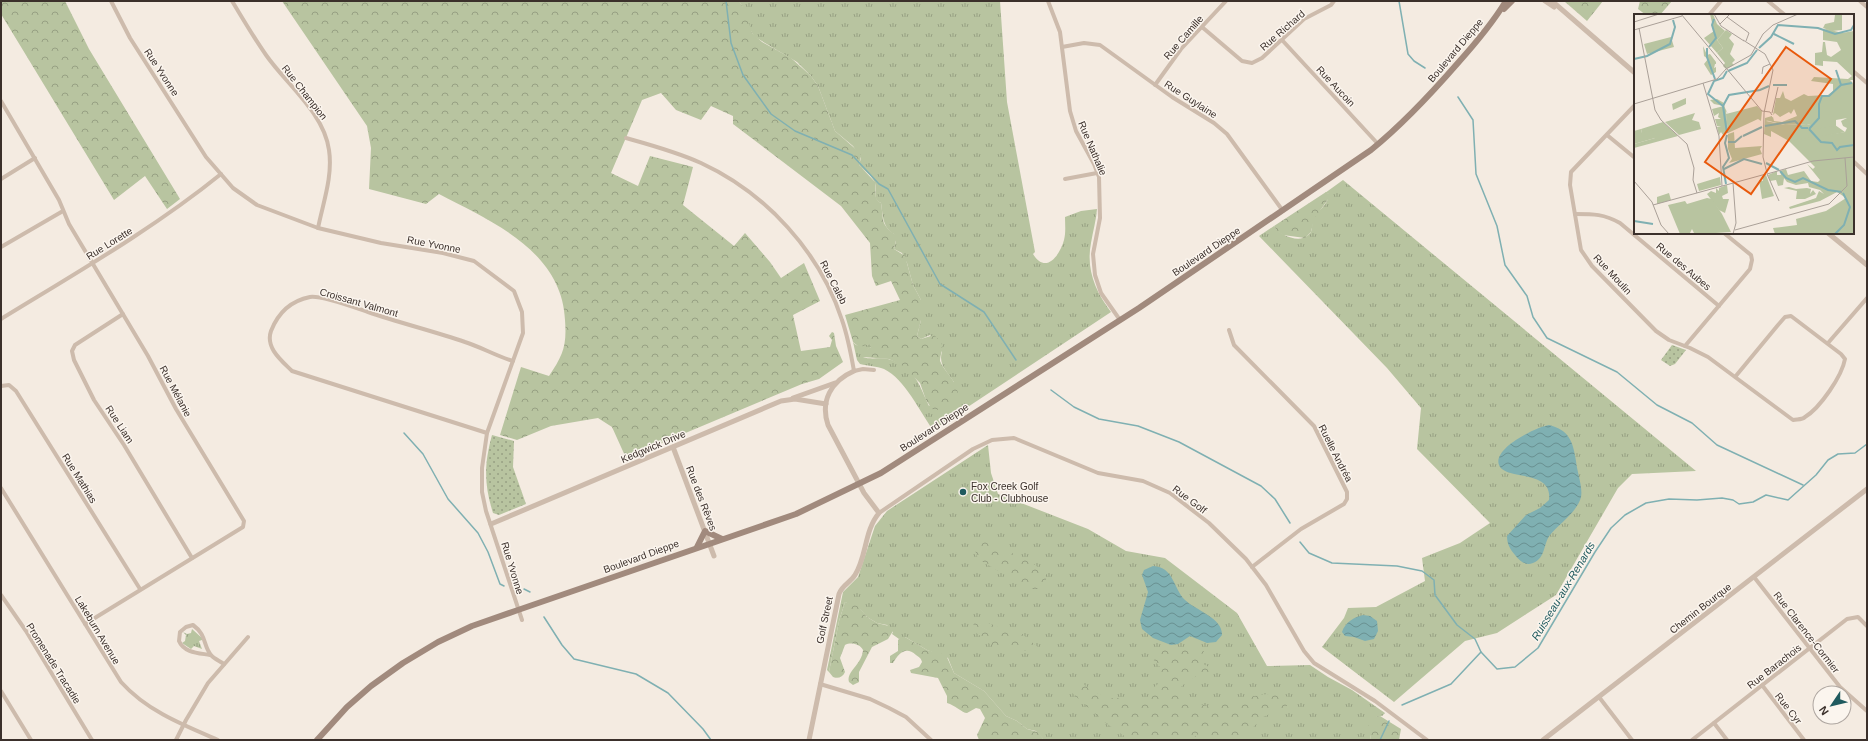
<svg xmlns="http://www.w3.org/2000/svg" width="1868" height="741" viewBox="0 0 1868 741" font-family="Arial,sans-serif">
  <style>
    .grass { fill: url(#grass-tufts) }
    .forest { fill: url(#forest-crowns) }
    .park { fill: url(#park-dots) }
    .water { fill: url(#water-waves) }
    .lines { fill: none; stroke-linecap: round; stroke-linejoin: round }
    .stream { stroke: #7fb0b2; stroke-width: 1.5 }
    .minor { stroke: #cdbbac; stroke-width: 4 }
    .tertiary { stroke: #cdbbac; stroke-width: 5 }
    .secondary { stroke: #a18a7d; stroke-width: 6 }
    .poi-dot { fill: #1f5a5e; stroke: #fbf5ee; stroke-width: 1.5 }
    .labels { text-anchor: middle; stroke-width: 3; stroke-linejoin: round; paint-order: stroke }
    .street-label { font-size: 10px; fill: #3b302b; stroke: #fbf5ee }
    .poi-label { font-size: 10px; fill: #3b302b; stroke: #fbf5ee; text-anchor: start }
    .water-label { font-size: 11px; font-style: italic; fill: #1f5a5e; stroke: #fbf5ee }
    .inset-river { fill: none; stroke: #7fb0b2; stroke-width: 2 }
    .inset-road { fill: none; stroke: #aaa098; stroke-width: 1 }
    .view { fill: #e8590c; fill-opacity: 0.15; stroke: #e8590c; stroke-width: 2 }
    .inset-edge { fill: none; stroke: #3b302b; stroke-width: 2 }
  </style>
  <defs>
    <pattern id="grass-tufts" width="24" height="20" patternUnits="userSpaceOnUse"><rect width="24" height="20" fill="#b8c4a0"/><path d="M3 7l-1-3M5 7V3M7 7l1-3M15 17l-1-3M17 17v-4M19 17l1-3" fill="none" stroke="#97a083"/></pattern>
    <pattern id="forest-crowns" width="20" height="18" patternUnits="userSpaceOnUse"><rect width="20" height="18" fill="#b8c4a0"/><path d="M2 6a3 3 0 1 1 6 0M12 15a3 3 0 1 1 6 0" fill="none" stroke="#97a083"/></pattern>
    <pattern id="park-dots" width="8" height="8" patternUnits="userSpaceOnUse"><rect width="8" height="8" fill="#b8c4a0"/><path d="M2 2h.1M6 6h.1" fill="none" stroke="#97a083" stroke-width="1.8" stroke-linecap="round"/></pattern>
    <pattern id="water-waves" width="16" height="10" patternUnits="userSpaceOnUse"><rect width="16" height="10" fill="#7fb0b2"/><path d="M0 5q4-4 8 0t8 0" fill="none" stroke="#699091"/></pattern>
  </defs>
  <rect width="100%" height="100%" fill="#f4ebe1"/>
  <!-- grass -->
  <g class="grass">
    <path d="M739,1H1000L1007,102L1035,252L1033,254C1046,275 1060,255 1064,240C1066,232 1065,225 1065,217L1081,211L1097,209C1096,221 1093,231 1091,243C1086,269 1095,291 1111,312L933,430C920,412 905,379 884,369C876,366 869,366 860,364L857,360L853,342C858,349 863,344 871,344V347L866,351L863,357C871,360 880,357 888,359C915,366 919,385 929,406L954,382C947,372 938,364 942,352L930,335L921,339L917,336L921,320V300L913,285L907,263L902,253L894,249L896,241L894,234C882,227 883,215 881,203C871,198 878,191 875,183C872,175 864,171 859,165L861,158L853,146L835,131L818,86L811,76L797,62L755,37C746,27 747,12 739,1Z"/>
    <path d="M1343,180L1696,471L1632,474L1618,488L1556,595L1497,633L1465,641L1394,702L1322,647L1344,618L1348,608L1376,607L1425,581L1422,558L1460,543L1490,523L1417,449L1421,408L1387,368L1259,236L1274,226C1279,235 1298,243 1307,236C1314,232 1311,226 1313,219C1317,211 1331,203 1328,193H1325Z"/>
    <path d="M988,445L991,473L998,494L1088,529L1126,551L1165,558L1237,613L1267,666L1310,665L1328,677L1352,690L1385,713L1382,716L1376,717L1370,734L1371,740H1044L1036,731L1027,729L1017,721L1006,716L984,691L954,673L948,658L927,650L905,637L899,639L892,634L893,632L887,625L877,623L867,617L860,609L845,602L839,621L829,672L827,670L843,592L858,577L875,526L887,511Z"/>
    <path d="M192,629L202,638V640L199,641L202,649L194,646L191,649L182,643L185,641L186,635L183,632L187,634L191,633Z"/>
  </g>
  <!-- forest -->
  <g class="forest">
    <path d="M1,1H65L89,49L180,199L167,209L145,176L114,200L1,14Z"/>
    <path d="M282,1H739L745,10L752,33L762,42L791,58L811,76L818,86L835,131L859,152L861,156L859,165L875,182C877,190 872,198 881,203C884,222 880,224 897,236L894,249L905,256L913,285L921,300V320L917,336L921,339L934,335C947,346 941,348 940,361C946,376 970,391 950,405C944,409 939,411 932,409L926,400L920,383L903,366L889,359L863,357L861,353L871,347V344L859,347L853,342L845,315L900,300L891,281L876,286L872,276L870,243L841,206L733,124V116L711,106L701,120L676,110L661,93L642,100L611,173L638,186L650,156L693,167L683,205L734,246L745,233L770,262L781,278L804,263L820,301L793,315L801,351L830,347L832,340L829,336L832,332L834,333L836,346L843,362L819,379L802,384L626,458L612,427L598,418L551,426L517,440L500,435L521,367L549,376C563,355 567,346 565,320C562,251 491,221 439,194L426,204L369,189L371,148L367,126Z"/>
    <path d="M1564,1H1603L1587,21Z"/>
    <path d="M1640,1H1672L1660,15H1646L1638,9Z"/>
    <path d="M1326,192L1329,194V198L1314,219L1311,232L1305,238L1283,235L1277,231L1274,226Z"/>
    <path d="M985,539L1035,565L1046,574V582L1040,589H1029L978,559L973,544L979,540Z"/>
    <path d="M845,602L858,606L867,617L877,623L889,626L893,631L888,639L872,647L859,672V682L853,685L849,682C846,671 862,665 863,650C860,644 851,642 845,645L840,658L845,672C843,677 838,679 833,677L829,672L839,621Z"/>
    <path d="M979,619L1000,628L1016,629L1039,648L1037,651L1007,650L990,644L973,630L974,621Z"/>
    <path d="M901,637H905L927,650L946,655L954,673L984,691L1006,716L1017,721L1027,729L1038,732L1044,740H979L977,735L985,718L980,709L976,708L967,713C962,713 955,705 947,703V696L938,678L911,673L910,670L919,667L922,662C921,658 920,658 916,655C906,646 899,653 893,663H890V656L898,651V640Z"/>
    <path d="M1188,646H1196L1204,651L1200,658L1201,663L1211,668L1212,671C1198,674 1188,679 1179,689V697L1182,701C1194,701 1204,707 1215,706C1242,702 1260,688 1288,697L1289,702L1286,707L1263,717L1241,740H1208L1199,734L1189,740H1130L1103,721L1070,691L1073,685L1079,681L1094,692L1112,698H1128L1135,701L1149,698L1150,691L1159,683L1160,667L1151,657L1149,650L1154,647L1173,650Z"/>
    <path d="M1380,716L1401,729L1399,740H1371C1370,729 1362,718 1380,716Z"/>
  </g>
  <!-- park -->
  <g class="park">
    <path d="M1672,345L1686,350L1675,364L1670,366L1661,360Z"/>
    <path d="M492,435L514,441L513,467L526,504L499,515L493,513C484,485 484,464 492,435Z"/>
  </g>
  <!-- water -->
  <g class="water">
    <path d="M1549,425C1569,430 1573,441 1576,461C1577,472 1583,487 1581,497C1578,511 1559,524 1550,535C1543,544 1546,558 1533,563C1525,566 1520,561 1515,555C1510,549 1507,544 1507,536L1526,515L1540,508L1549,500C1553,470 1509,480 1500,467C1489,450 1536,427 1549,425Z"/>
    <path d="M1153,566C1174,567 1173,588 1185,600C1195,610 1223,618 1222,635L1216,642L1207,643L1190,636L1178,644L1171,645L1153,638L1142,629L1140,620L1148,592L1142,575L1144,570Z"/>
    <path d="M1363,615L1370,616L1377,621L1378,631L1374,639L1365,641L1354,637L1345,636L1342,632C1345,622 1355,617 1363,615Z"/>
  </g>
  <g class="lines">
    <!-- stream -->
    <g class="stream">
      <path d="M726,1L731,43L743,75L771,114L795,131L852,155L879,184L888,189L940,284L984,312L1016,360"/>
      <path d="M1399,1L1408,54L1414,61L1425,68"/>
      <path d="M1458,97L1473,120L1476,174L1497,226L1505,265L1527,296L1533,317L1547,338L1617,372L1657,405L1692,423L1717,445L1803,485"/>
      <path d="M1051,390L1074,407L1099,419L1138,426L1179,442L1261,486L1275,499L1290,523"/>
      <path d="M404,433L423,454L448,499L478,533L488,552L500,584L504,586"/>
      <path d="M1300,542L1309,553L1332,563L1397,566L1422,571L1434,580L1435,595L1457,625L1475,639L1481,652L1497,669L1515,667L1538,648L1595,552L1611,528L1625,515L1646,503L1669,499L1697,500L1722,498L1733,500L1739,504L1753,502L1766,495L1788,500L1816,475L1828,460L1838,454L1855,453L1867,444"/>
      <path d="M524,589L530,592"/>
      <path d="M544,617L562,645L574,659L636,674L668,693L703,729L711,740"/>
      <path d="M1402,705L1451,684L1481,652"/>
      <path d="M1380,740L1389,721"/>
    </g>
    <!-- minor -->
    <g class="minor">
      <path d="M111,1L130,38L206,157L233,188L257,205L318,228L381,243L443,253L474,261L514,291L522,312L523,333L487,433L482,468V492L486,511L522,620"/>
      <path d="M232,1C243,19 254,38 266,55C287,85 324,113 329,150C333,176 323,203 318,228"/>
      <path d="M1048,1L1060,32L1070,111L1076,131L1094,164L1099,177L1100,218L1093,254L1095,275L1101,293L1120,320"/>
      <path d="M1768,1L1785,15"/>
      <path d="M1860,1L1867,7"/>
      <path d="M1709,15L1721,1"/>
      <path d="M1202,27L1242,61L1252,63L1262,58L1304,19L1331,5L1334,1"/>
      <path d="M1282,40L1378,144"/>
      <path d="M1062,47L1084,43L1100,45L1172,97L1214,123L1227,134L1283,211"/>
      <path d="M1853,71L1867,83"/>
      <path d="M1155,85L1181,49L1226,1"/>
      <path d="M1,101L59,200L69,224L148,356L176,409L244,521L243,527L85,624"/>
      <path d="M1635,105L1571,172L1570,185L1581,250L1592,266L1656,331L1669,340L1690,348L1708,357L1793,420C1797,419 1802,420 1805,417C1820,408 1842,376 1845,359L1841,354L1791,316L1785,317L1778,325L1735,377"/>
      <path d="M1607,135L1635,158"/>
      <path d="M626,138C651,145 677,152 701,163C766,193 820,252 842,320C848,337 851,354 854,371L863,369L874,370"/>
      <path d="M1853,161L1867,174"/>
      <path d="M1,179L35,158"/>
      <path d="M1065,179L1097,173"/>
      <path d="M1575,214C1594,214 1604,214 1620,223L1719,306"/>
      <path d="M1,247L63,211"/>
      <path d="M123,314L75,345L72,351L74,360L94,400L124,445L192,558"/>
      <path d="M1,319C76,273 153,229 221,174"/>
      <path d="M1229,330L1234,345L1314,426L1347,492V499L1344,504L1301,529L1252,567"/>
      <path d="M1828,343L1867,298"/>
      <path d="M1685,346L1750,269L1752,260L1751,255L1724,233"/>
      <path d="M1,386L9,385L16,391L140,589"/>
      <path d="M487,433L292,371C282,361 265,348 271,331C278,313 290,301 310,297C321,295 356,308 368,312C400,323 433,331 465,342C481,347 496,356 513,361"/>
      <path d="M1,488L121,682C147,711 183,725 218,740"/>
      <path d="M879,513L973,449L992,440L1014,438L1098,473L1143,481L1170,493L1209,523L1246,559L1266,585L1304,651L1314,663L1375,701L1427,740"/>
      <path d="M1754,577L1840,687L1867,711"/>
      <path d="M1,595L26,631L92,740"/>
      <path d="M210,655C199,653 184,653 179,641L180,632L186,627L193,625C207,635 203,646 211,655C214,659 220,661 224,664"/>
      <path d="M820,684L870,699L889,708L906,717L931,740"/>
      <path d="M1762,685L1804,740"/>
      <path d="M1,691L31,740"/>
      <path d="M1599,697L1632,740"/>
      <path d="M1714,723L1727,740"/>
      <path d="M176,740L186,720L208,683L248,637"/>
      <path d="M1692,740L1847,619L1858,617L1867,626"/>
    </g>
    <!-- tertiary -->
    <g class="tertiary">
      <path d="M1545,1L1554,7"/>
      <path d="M1552,1L1635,73"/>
      <path d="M1828,233L1867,265"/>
      <path d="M793,398L835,383"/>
      <path d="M673,447L714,556"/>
      <path d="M491,524L781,401L795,399L826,404"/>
      <path d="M809,740L839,594C842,585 850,583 855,575C867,556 864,531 879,513L864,493L828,425C820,401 831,381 854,371"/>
      <path d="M1543,740L1867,489"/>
    </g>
    <!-- secondary -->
    <g class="secondary">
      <path d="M1504,9L1512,1"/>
      <path d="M697,547L705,531L722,539"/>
      <path d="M317,740L347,707L371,686L403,663L438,642L472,626L518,610L796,514L881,473L1139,308L1371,150C1403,124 1430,95 1457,64C1475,44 1492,24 1506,1"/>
    </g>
  </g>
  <!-- markers -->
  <circle class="poi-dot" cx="963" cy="492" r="4"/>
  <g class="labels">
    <!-- street labels -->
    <g class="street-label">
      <text transform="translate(1282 30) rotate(-41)" y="4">Rue Richard</text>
      <text transform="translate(1183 37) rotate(-49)" y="4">Rue Camille</text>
      <text transform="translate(1455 50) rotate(-50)" y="4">Boulevard Dieppe</text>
      <text transform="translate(162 72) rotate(57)" y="4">Rue Yvonne</text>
      <text transform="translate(1336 86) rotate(47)" y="4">Rue Aucoin</text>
      <text transform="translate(305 92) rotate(52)" y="4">Rue Champion</text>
      <text transform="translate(1191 99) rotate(33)" y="4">Rue Guylaine</text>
      <text transform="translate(1093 148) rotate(67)" y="4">Rue Nathalie</text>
      <text transform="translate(109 243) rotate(-32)" y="4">Rue Lorette</text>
      <text transform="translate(434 244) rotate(11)" y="4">Rue Yvonne</text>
      <text transform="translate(1206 251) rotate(-34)" y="4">Boulevard Dieppe</text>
      <text transform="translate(1684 266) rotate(40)" y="4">Rue des Aubes</text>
      <text transform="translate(1613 274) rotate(47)" y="4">Rue Moulin</text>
      <text transform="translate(834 282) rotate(63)" y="4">Rue Caleb</text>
      <text transform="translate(359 302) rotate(16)" y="4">Croissant Valmont</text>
      <text transform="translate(176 391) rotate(62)" y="4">Rue Mélanie</text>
      <text transform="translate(120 424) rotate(57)" y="4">Rue Liam</text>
      <text transform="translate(934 427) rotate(-33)" y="4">Boulevard Dieppe</text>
      <text transform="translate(653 446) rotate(-23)" y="4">Kedgwick Drive</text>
      <text transform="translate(1336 453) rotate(63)" y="4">Ruelle Andréa</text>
      <text transform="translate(80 478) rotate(58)" y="4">Rue Mathias</text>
      <text transform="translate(702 498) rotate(69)" y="4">Rue des Rêves</text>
      <text transform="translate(1190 499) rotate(37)" y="4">Rue Golf</text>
      <text transform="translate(641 556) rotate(-20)" y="4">Boulevard Dieppe</text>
      <text transform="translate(513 568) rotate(73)" y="4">Rue Yvonne</text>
      <text transform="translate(1700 608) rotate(-38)" y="4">Chemin Bourque</text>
      <text transform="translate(824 620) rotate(-78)" y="4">Golf Street</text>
      <text transform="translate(98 630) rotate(59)" y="4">Lakeburn Avenue</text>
      <text transform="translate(1807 632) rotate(52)" y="4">Rue Clarence-Cormier</text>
      <text transform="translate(54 663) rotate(58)" y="4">Promenade Tracadie</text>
      <text transform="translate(1774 666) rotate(-38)" y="4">Rue Barachois</text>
      <text transform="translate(1789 708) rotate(52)" y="4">Rue Cyr</text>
    </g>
    <!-- poi labels -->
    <g class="poi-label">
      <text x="971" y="490">Fox Creek Golf<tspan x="971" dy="12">Club - Clubhouse</tspan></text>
    </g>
    <!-- water labels -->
    <g class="water-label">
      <text transform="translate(1563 591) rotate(-59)" y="4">Ruisseau-aux-Renards</text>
    </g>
  </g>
  <!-- overview -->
  <g transform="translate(1634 14)">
    <rect width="220" height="220" fill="#f4ebe1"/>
    <path d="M52,84V90L39,96L38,90ZM123,92L128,97L127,107L124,105L94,119L92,100ZM138,102V104L132,107L151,111L173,110L180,112V114L201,111L211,118L165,128L155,127L137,117V123L130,120L131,104ZM100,118L101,134L128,132L126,135L128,140L95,149L98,145L94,135V120Z" fill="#b8c4a0"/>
    <path d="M76,0H79L83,10L91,17L83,26L89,34L83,39L70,24L80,17ZM193,15L208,19L220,17V66H216L220,70V220H141L139,214L163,211L162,205L192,197L212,184L203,178L186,187L156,195L155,193L182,184L185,177L190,180L186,176L175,173L174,169L162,171L153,168L150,164L149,171L144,172L142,166L136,167L134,161L143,157V161H147L146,157L152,155L154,161L170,157L177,167L184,168L186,166L173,150L179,155L181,153L155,127L211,118L213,114L209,112L207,107L213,104L202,106V112L180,115V112L173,110L151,111L131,106L139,103L140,107L148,108L163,102L160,95L157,100L155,98L146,103L141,99L139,101L142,84H146L149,77L151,84L157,87L170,80L174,82L194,81L199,77V70L177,67L180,63L214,65L218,62L203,48L189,47V52L181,51V39L188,38L189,28H191L193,41L197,43L207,36L203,28L189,26V16ZM37,23L40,33L13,40L10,30ZM69,32L73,41L76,40L82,48V50H76H81L80,54L82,53V58L77,61L70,50L74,45L70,42ZM90,92L94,100L92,97L94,118L89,121L87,118L85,121L83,113L87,112H83L81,105H87L84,103L85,99L80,102L78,95ZM61,99L58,106L65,108L67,115L45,121L31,108ZM29,108L44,122L0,134V130L21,124L8,119L7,115ZM132,161L140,182L128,185L125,166L129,167L128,162ZM86,163L87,171L65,177L63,170ZM155,173L162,175L173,174L177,175L176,180L179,176L182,180L171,185H162L163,177L150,174Z" fill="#b8c4a0"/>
    <path d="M83,85L90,89L93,107L90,92L80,90L76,86ZM93,171L94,179L88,182L89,185H95L91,199L85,196L73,180L77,177L82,179V174L85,177V174Z" fill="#b8c4a0"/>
    <path d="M7,115L8,119L19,116L21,124L0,130V117ZM35,179L37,186L23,190V183Z" fill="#b8c4a0"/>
    <path d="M208,0V16L198,17L189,14L191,10L200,8L201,1ZM92,16L98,20L95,24L100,30L96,40L101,46L98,49L100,51L92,55L89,52L91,49L83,39L89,34L83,26ZM73,184L78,185L88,200L97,218L67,220L60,219L58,215L56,219L46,220L34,191L51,187L53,190Z" fill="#b8c4a0"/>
    <path class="inset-river" d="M140,20L160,30M75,33L82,24L78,11L80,5M73,34V43L81,65M125,34L137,23L144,11L184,14L201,20L217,16L220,11M0,45L13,42L36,30L41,13L39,6M202,56L207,71M93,57L89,64L80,67L74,80L89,92L93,119M94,57L113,49L123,36M139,71H153M89,92L95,81L126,76L135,72M131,112L161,107L168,114H174M175,115L185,104V90L188,82H195L207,71L218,69M175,115L187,128L198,129L203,136L206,133L220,131M109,122L128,113M94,128H101L108,122M132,149L145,156M90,155L110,145L128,150M146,157L152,164L161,168L169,164L194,176L208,178M92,170L89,153L95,144L91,129L93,121M0,207L19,210M201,220L210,211L216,193L209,179"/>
    <path class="inset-road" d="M47,0L128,97L136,98L138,101M80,0L87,12L110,27M93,3L115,19L112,27M0,8L25,0M86,10L96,0M5,14L21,96L27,106L53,130L60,154L59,166L63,179M0,16L48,2M109,26L131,40L139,56L130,99L129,143L133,159M128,60L129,53L136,50M69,69L85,122L88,172M0,90L83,65L92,55L117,41L129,20L139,11L164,0M138,99L144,73M133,160L179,147L220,143M133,160L145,187M0,167L18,188L27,211L35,220M99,169L102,209L99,220M19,191L132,160M101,216L195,190L213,172L211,144"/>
    <path class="view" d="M152,33L197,65L117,180L71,148Z"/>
    <rect width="220" height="220" class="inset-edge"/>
  </g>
  <!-- border -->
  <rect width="1868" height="741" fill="none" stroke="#3b302b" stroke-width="4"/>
  <!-- north arrow -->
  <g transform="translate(1832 705) rotate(235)"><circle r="19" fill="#fbf5ee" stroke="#aea6a0"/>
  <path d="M0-3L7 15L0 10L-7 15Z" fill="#1f5a5e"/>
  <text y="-6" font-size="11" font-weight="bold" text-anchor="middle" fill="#3b302b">N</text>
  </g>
</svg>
